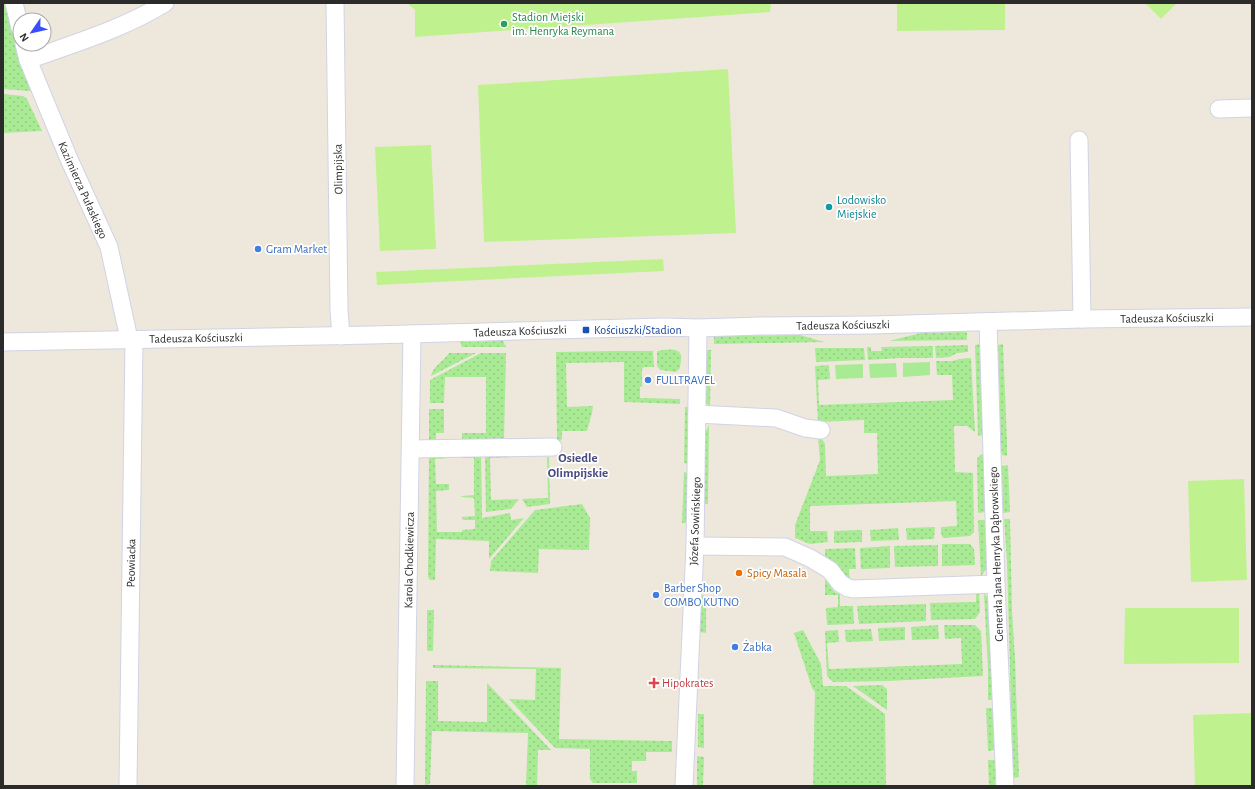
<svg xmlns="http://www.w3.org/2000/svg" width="1255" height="789" viewBox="0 0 1255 789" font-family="'Alegreya Sans',sans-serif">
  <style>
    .grass { fill: url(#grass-dots) }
    .garden { fill: #a9ea94 }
    .pitch { fill: #bff28f }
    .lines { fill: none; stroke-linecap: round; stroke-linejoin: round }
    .minor-casing { stroke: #d1d3e5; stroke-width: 19 }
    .minor { stroke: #fff; stroke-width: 17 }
    .leisure-dot { fill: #2e9e5b; stroke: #fff; stroke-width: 1.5 }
    .culture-dot { fill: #0f9aa8; stroke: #fff; stroke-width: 1.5 }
    .shop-dot { fill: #3f7fe0; stroke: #fff; stroke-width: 1.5 }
    .transit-dot { fill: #1a4fb4; stroke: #fff; stroke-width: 1.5 }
    .food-dot { fill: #e8710a; stroke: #fff; stroke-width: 1.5 }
    .health-dot { fill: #e0444e; stroke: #fff; stroke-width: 1.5 }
    .labels { text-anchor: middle; stroke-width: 3.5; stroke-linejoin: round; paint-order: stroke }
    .leisure-label { font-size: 12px; fill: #27864d; stroke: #fff; text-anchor: start }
    .street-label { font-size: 12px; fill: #2b2b2b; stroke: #fff }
    .culture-label { font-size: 12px; fill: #0d838f; stroke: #fff; text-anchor: start }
    .shop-label { font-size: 12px; fill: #366cbe; stroke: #fff; text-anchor: start }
    .transit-label { font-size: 12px; fill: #164399; stroke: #fff; text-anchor: start }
    .food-label { font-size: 12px; fill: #c56008; stroke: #fff; text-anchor: start }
    .health-label { font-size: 12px; fill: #be3a42; stroke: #fff; text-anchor: start }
    .neighbourhood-label { font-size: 13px; font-weight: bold; fill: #474c81; stroke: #fff }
  </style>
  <defs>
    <pattern id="grass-dots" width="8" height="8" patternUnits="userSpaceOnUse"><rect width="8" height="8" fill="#a9ea94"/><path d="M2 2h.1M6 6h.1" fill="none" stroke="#92c980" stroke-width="1.8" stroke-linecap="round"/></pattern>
  </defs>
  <rect width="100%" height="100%" fill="#eee8dc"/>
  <!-- grass -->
  <g class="grass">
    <path d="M3,3H5L14,38L32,90L29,91L3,89Z"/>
    <path d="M3,94L23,96L27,99L42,131L3,133Z"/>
    <path d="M967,332V340L889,341L921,333Z"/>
    <path d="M800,335L824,342L714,344V337H719V336Z"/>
    <path d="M503,341L506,347H462L460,342Z"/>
    <path d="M980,344L983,435L978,436L975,345Z"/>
    <path d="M1003,344L1007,442V456L1002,455L1001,450L998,345Z"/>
    <path d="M968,345V352L957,353L950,357L936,358L935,346Z"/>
    <path d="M933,346V358H900L868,360L867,347H871V351H882L881,347Z"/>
    <path d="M815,348H864L865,360L816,362Z"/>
    <path d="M706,350H711L710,407L705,402Z"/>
    <path d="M615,351H653L654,367H644L642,369V386L640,387V398L680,399V404L624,402V362L566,363L567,407L593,406L592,413L587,431H562V439L559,442L462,441V433H486V377H445L444,403H430V380L481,353H506L504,440H557L556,352Z"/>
    <path d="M658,351C664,350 678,347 681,355C682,358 680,365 680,368L676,372L660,370L657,366V352Z"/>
    <path d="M449,353H476L431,376C433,366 444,361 449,353Z"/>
    <path d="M971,358L975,432L967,426H954L955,472L973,473L974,532L970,536L943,538L941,533V527L957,526L956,501L810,506V531H827L828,542L810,544L795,538V525L820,460L818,436L822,439L825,444L826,476L878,474L877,433H864V420L818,422L815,366L829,365L830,379L818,380L819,405L953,400L952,375H937L936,361H953L959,359Z"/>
    <path d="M685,407H690L688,464L684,463Z"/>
    <path d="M429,409H444V433H436V439L434,444L429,443Z"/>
    <path d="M709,425L708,504H703L704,435Z"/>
    <path d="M481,452L482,518L510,513L511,520L524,518L489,559V541L436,539L435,580H430L428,577L429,453L448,457V458L435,459L436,484H449V490L436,491L437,532H462V530L475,529V520H463L462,517L475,516L474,498L462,497L461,496L474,495V458H462V456Z"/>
    <path d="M543,454L542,456L490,458L491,500L519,499L511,509L486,512L485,455Z"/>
    <path d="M984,454L986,512L978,513L977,459L980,455Z"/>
    <path d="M547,457H549L550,504L527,507L522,499L548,498Z"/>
    <path d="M1008,465L1010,512L1003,513L1002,466Z"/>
    <path d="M684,472L688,473L687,523H682Z"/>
    <path d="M582,504L590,518L589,550L539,549L538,573L490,571L491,561L535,510Z"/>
    <path d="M1004,519H1010L1012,611L1015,659L1019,777L1013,778L1007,562Z"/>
    <path d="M978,520H987V568L981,576Z"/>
    <path d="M935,527L934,539L907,540L906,528Z"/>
    <path d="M898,528L899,540L871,541L870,530Z"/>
    <path d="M862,530V542L834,543V531Z"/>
    <path d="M942,544H970L974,549L975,565L942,566Z"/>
    <path d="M938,545V566L895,567L894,546Z"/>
    <path d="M890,546V568L861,569L860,548Z"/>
    <path d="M855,548L856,569H849L850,581L825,557V549Z"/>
    <path d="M825,575C830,582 830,592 840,594V606H853L854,624L827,625L826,608L838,607V595H825Z"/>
    <path d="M976,589L979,591L980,612L975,619L931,620L930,603L976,602Z"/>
    <path d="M984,593L989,600L992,700H988V671Z"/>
    <path d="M701,594L706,597V633L700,632Z"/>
    <path d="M926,604V621L859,624L857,606Z"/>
    <path d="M427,610H434L433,651H427Z"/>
    <path d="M938,625L939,639L912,640L911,627Z"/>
    <path d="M944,625H975L981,631L983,676L889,681L833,682L827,676L825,631L838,630L839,642L827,643L829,669L962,664L961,638L945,639Z"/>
    <path d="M905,627V640L879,641L878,628Z"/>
    <path d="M871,629L873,641L846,642L845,630Z"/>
    <path d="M803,630L821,664L823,686H846L885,714L886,786H813L815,692L812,688L794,633Z"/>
    <path d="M433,665L561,668L559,739L672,741V752H646V761H632V771H637V783H593L590,779V749L555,748L509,699L535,700L536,669L433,668Z"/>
    <path d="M427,681H438V721L487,722V683L551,750H538L537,786H526L528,733L432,731L430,784L425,785L426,682Z"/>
    <path d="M882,685L887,689V710L853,686Z"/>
    <path d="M986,708H993L994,750L988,751Z"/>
    <path d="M698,714H704V748L698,747Z"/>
    <path d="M697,756L704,757L703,786H697Z"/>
    <path d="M988,760H995V786H989Z"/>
  </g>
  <!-- garden -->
  <g class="garden">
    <path d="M930,362V375L903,377V363Z"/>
    <path d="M896,363L897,377L870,378L869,364Z"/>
    <path d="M863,364V378L836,379L835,365Z"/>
  </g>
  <!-- pitch -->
  <g class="pitch">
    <path d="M407,3H771L770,12L415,37V10Z"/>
    <path d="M897,3H1005V30L897,31Z"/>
    <path d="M1145,3H1177L1161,19Z"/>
    <path d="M728,69L736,233L484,242L478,85Z"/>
    <path d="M431,145L436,249L380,251L375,147Z"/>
    <path d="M663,259L664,271L377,285L376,272Z"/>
    <path d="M1244,479L1247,580L1191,582L1188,481Z"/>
    <path d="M1125,608H1239V663L1124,664Z"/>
    <path d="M1252,713V786H1195L1193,715Z"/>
  </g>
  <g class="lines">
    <defs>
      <g id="minor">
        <path d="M14,3L20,28"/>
        <path d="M335,3L339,310L341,336"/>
        <path d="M24,44L28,60L69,159L109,247L129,339"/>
        <path d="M28,60C75,43 123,29 165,3"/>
        <path d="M1219,109L1252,108"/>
        <path d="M1079,140L1082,319"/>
        <path d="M988,322L996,584L1005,786"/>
        <path d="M3,342L372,335L664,327L698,328L760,326L872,325L1082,319L1252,317"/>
        <path d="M697,414L776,418L805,428L821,430"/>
        <path d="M411,449L553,447"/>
        <path d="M695,546L785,547L810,558L830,570L840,583L848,588L853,589L996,584"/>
        <path d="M128,786L134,339"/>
        <path d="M405,786L412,334"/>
        <path d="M684,786L695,546L698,328"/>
      </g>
    </defs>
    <!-- minor casing -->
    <use href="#minor" class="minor-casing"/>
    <!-- minor -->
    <use href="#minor" class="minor"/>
  </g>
  <!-- markers -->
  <circle class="leisure-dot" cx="504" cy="24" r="4"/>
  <circle class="culture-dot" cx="829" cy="207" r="4"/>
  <g class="shop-dot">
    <circle cx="258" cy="249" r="4"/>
    <circle cx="648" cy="380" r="4"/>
    <circle cx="656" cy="595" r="4"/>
    <circle cx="735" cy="647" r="4"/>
  </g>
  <rect class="transit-dot" x="582" y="326" width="8" height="8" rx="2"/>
  <circle class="food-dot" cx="739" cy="573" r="4"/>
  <path class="health-dot" d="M652 677h4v4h4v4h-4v4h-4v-4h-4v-4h4z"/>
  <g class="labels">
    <!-- leisure labels -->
    <g class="leisure-label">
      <text x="512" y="21">Stadion Miejski<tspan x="512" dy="14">im. Henryka Reymana</tspan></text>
    </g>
    <!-- street labels -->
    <g class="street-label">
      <text transform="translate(338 169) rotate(-91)" y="4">Olimpijska</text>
      <text transform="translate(83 190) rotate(66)" y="4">Kazimierza Pułaskiego</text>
      <text transform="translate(1167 318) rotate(-1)" y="4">Tadeusza Kościuszki</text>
      <text transform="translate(843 325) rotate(-1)" y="4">Tadeusza Kościuszki</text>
      <text transform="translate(520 331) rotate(-2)" y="4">Tadeusza Kościuszki</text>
      <text transform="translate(196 338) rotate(-1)" y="4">Tadeusza Kościuszki</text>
      <text transform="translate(695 521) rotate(-88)" y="4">Józefa Sowińskiego</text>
      <text transform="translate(996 554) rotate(-92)" y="4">Generała Jana Henryka Dąbrowskiego</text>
      <text transform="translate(409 560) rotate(-89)" y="4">Karola Chodkiewicza</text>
      <text transform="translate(131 563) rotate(-89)" y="4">Peowiacka</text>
    </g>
    <!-- culture labels -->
    <g class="culture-label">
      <text x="837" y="204">Lodowisko<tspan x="837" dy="14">Miejskie</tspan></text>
    </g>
    <!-- shop labels -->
    <g class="shop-label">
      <text x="266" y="253">Gram Market</text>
      <text x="656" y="384">FULLTRAVEL</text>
      <text x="664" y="592">Barber Shop<tspan x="664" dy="14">COMBO KUTNO</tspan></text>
      <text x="743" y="651">Żabka</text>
    </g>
    <!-- transit labels -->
    <g class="transit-label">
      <text x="594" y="334">Kościuszki/Stadion</text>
    </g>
    <!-- food labels -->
    <g class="food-label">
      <text x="747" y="577">Spicy Masala</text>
    </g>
    <!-- health labels -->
    <g class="health-label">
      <text x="662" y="687">Hipokrates</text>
    </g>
    <!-- neighbourhood labels -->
    <g class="neighbourhood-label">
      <text x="578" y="462">Osiedle<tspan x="578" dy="15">Olimpijskie</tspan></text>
    </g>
  </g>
  <!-- border -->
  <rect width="1255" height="789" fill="none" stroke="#2b2b2b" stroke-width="8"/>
  <!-- north arrow -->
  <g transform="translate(32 32) rotate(236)"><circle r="19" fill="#ffffff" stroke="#aaaaaa"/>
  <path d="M0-3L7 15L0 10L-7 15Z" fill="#394cff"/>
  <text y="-6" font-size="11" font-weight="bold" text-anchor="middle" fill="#2b2b2b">N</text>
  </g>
</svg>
